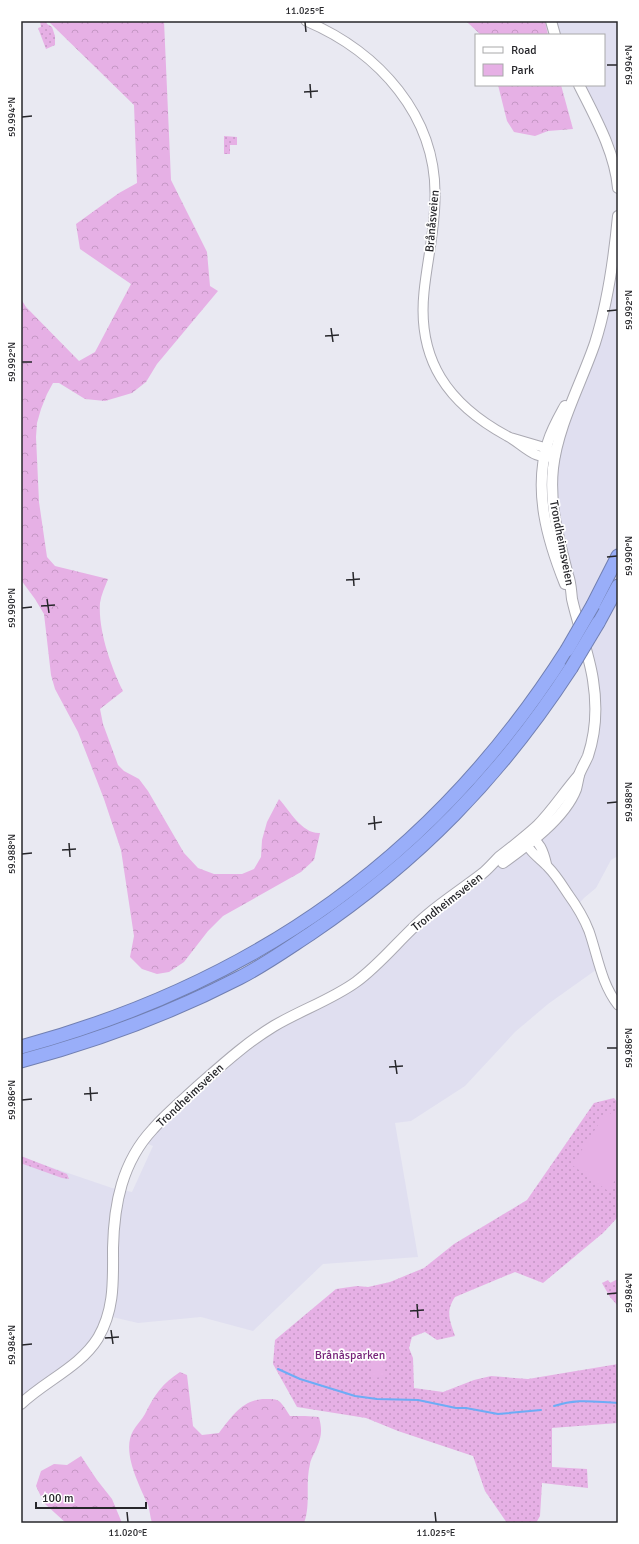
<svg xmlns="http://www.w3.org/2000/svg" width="639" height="1544" viewBox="0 0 639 1544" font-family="Signika,sans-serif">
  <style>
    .built { fill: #e0dff0 }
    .green { fill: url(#green-dots) }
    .forest { fill: url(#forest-crowns) }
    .pitch { fill: #e6b0e5 }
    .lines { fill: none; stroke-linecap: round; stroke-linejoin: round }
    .stream { stroke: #6dacf6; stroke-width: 2 }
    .tertiary-casing { stroke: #aaa9b2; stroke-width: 11 }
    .secondary-casing { stroke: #aaa9b2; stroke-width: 12 }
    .motorway-casing { stroke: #717fb1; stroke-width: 15 }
    .tertiary { stroke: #fff; stroke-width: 9 }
    .secondary { stroke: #fff; stroke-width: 10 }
    .motorway { stroke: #99aef9; stroke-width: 13 }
    .motorway-bridge-casing { stroke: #717fb1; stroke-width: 15; stroke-linecap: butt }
    .motorway-bridge { stroke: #99aef9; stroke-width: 13 }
    .ticks { fill: none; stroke: #27272b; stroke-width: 1.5 }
    .labels { text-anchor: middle; stroke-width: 3.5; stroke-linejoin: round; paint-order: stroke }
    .street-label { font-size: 12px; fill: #27272b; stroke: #fff }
    .park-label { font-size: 12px; fill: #77247a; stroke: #fff }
    .neatline { fill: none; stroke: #27272b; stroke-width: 1.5 }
    .ticks-label { font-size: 10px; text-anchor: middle; fill: #27272b }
  </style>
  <defs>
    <pattern id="green-dots" width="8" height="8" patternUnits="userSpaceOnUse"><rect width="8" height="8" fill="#e6b0e5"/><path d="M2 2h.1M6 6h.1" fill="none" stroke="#c597c5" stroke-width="1.8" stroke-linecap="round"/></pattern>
    <pattern id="forest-crowns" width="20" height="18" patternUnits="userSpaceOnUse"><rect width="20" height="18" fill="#e6b0e5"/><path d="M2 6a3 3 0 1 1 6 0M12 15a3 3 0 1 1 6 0" fill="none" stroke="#c597c5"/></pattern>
  </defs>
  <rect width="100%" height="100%" fill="#e9e9f2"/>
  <!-- built -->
  <path class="built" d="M554,21H618V856L611,860L596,888L584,898L576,907L600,967L548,1004L515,1032L465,1086L411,1121L395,1123L418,1257L323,1264L253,1331L201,1317L138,1323L108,1316L98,1338L21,1410V1157L112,1188L132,1192L153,1146L141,1141L252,1039L353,986L469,881L526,846L582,771L593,725L590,677L552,509L549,462L567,413L591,358L617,213V171L577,85H604V35H557Z"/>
  <!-- green -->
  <g class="green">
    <path d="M40,21H46L47,24L52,27L55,36V45L46,49L38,28L41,27Z"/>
    <path d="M224,136L237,137V145H230V154H224Z"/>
    <path d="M614,1098L618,1103V1215L617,1218L603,1233L543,1283L515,1272L455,1297C445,1312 450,1320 455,1336L437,1340L425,1332L412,1337L409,1348L413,1358L414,1388L443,1392L474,1380L491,1376L528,1379L618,1364V1423L552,1428V1467L587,1469L588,1488L542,1483L540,1516L536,1523H507L485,1491L473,1456L398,1431L366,1418L297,1407L273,1364L275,1340L336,1289L357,1286L368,1287L390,1282L424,1268L454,1244L527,1200L594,1103Z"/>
    <path d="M21,1156L67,1174L69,1179L62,1178L23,1164L21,1165Z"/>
    <path d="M618,1279V1306L610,1297L602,1283L608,1280L610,1283Z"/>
  </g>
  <!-- forest -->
  <g class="forest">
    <path d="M48,21H164L171,180L207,252L210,286L218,291L157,364L146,382L132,393L105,401L85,399L59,383H53L47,394L41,409L37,423L36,437L39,502L47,557L55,566L108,579C105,587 101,595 100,603C98,630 111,667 123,691L100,709L103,724L118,765L124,771L139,779L148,791L184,853L198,868L214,874H242L254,869L261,857L262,840L267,822L279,799C290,811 302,834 320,833L314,860L301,872L223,916L208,931L184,962L169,972L157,974L142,969L130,957L134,936L121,850L104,799L78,732L55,689L51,675L44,614L35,599L21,580V299L26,307L79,361L95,352L131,284L80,249L76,224L119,193L137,183L134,105Z"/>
    <path d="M466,21H545L548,35H481Z"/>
    <path d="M498,85H561L573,129L548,131L535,136L514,132L507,121Z"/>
    <path d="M180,1372L187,1375L193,1426L202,1435L219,1433C232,1416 244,1398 267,1399C273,1399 278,1399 281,1403C285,1407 287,1412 290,1416H305L319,1417C322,1429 322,1436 317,1447C315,1453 311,1458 310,1464C305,1484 311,1504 304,1523H152C150,1517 150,1511 148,1505C140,1486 121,1452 133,1431C136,1425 142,1420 145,1414C154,1395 163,1383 180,1372Z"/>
    <path d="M81,1456L97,1480L112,1499L122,1523H66L44,1503L36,1486L41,1471L54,1464L67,1465Z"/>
  </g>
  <!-- pitch -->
  <g class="pitch">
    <path d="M607,1111L618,1119V1176L608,1191L572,1165Z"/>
    <path d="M384,1357L385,1377L372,1378L370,1358Z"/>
  </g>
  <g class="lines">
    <!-- stream -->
    <g class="stream">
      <path d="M278,1369L300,1379L355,1396L377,1399L418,1400L456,1408H466L498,1414L541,1410"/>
      <path d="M554,1406C578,1398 594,1402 618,1403"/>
    </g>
    <defs>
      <g id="tertiary">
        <path d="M306,21C379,52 437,116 435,198C435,230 427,261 424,292C417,360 448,404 507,436C523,444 535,462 555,456L546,448L512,438"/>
        <path d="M547,866C544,853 540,838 525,836C526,851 539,857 548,867C556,875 562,885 568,894C576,905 584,918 589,931C598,957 601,983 618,1005"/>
      </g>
      <g id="secondary">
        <path d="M551,21L555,35"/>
        <path d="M579,85C595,117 615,152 618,188"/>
        <path d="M565,584C547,539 533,490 548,442C552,429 559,417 565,406"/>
        <path d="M503,863C528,845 565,818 576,789C577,785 578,780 579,775C581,769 585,763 588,756C596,732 597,705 593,680C589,653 578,626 572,599C571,591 571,583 568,575C559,540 549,505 553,468C558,425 581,384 595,343C608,302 614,258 618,216"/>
        <path d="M21,1404C45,1381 80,1367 98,1338C115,1309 113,1279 113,1248C114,1204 122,1162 153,1129C167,1113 183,1100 198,1086C222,1065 246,1043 274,1026C301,1010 331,1000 356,982C382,963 402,936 427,915C445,900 465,887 483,873C489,868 494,862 499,857C512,847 525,837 537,826C553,810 564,792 579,775"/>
      </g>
      <g id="motorway">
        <path d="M593,605L618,556"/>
        <path d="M598,623L618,586"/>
        <path d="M21,1047C256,983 436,856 567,650"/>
        <path d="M21,1061C96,1041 169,1014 239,978C263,966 287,949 310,934C418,861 500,777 571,668"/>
      </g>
    </defs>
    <!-- tertiary casing -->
    <use href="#tertiary" class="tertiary-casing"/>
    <!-- secondary casing -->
    <use href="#secondary" class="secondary-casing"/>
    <!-- motorway casing -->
    <use href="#motorway" class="motorway-casing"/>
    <!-- tertiary -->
    <use href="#tertiary" class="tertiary"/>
    <!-- secondary -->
    <use href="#secondary" class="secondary"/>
    <!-- motorway -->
    <use href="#motorway" class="motorway"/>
    <defs>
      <g id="motorway-bridge">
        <path d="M567,650L593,605"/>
        <path d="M571,668L598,623"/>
      </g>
    </defs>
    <!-- motorway-bridge casing -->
    <use href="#motorway-bridge" class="motorway-bridge-casing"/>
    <!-- motorway-bridge -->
    <use href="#motorway-bridge" class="motorway-bridge"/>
  </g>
  <!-- ticks -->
  <path class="ticks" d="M305,22L306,32M607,65H617M310,84L311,98M304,92L318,91M22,117L32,116M607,311L617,310M331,328L333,342M325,336L339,335M22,362H32M607,557L617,556M353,572L354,586M346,580L360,579M47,599L49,613M41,606L55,605M22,608L32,607M607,803L617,802M374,816L375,830M368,824L382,822M69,843L70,857M62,850L76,849M22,854L32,853M607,1048H617M395,1060L397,1074M389,1067L403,1066M90,1087L91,1101M84,1094L98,1093M22,1100L32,1099M607,1294L617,1293M417,1304L418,1318M410,1311L424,1310M111,1330L113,1344M105,1338L119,1337M22,1345L32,1344M127,1512L128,1522M435,1512L436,1522"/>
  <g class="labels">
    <!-- street labels -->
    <g class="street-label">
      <text transform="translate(432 221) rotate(-85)" y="4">Brånåsveien</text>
      <text transform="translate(562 543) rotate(79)" y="4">Trondheimsveien</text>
      <text transform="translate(447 902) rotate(-38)" y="4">Trondheimsveien</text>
      <text transform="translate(190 1095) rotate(-43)" y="4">Trondheimsveien</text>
    </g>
    <!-- park labels -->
    <g class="park-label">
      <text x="350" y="1359">Brånåsparken</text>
    </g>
  </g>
  <!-- border -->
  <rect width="639" height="1544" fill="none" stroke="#ffffff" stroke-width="44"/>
  <!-- legend -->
  <rect x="475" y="34" width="130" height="52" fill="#ffffff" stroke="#a9a9aa"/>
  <rect x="483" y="47" width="20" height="6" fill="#ffffff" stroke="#a9a9aa"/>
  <text x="511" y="54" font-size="12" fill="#27272b">Road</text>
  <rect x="483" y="64" width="20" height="12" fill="#e6b0e5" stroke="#a9a9aa"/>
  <text x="511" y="74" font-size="12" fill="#27272b">Park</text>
  <!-- scale -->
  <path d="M36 1502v6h110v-6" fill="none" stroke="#27272b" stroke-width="2"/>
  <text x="42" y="1502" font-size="12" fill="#27272b" stroke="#ffffff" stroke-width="3" paint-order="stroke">100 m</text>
  <rect x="22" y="22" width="595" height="1500" class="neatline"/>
  <g class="ticks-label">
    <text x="305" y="14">11.025°E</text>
    <text transform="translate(628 65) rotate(-90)" y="4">59.994°N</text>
    <text transform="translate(11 117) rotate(-90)" y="4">59.994°N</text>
    <text transform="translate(628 310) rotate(-90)" y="4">59.992°N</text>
    <text transform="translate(11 362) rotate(-90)" y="4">59.992°N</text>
    <text transform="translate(628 556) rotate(-90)" y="4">59.990°N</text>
    <text transform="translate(11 608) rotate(-90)" y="4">59.990°N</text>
    <text transform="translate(628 802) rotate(-90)" y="4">59.988°N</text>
    <text transform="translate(11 854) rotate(-90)" y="4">59.988°N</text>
    <text transform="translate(628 1048) rotate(-90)" y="4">59.986°N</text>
    <text transform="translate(11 1100) rotate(-90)" y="4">59.986°N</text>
    <text transform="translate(628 1293) rotate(-90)" y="4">59.984°N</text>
    <text transform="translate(11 1345) rotate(-90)" y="4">59.984°N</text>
    <text x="128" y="1536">11.020°E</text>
    <text x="436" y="1536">11.025°E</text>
  </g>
</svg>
